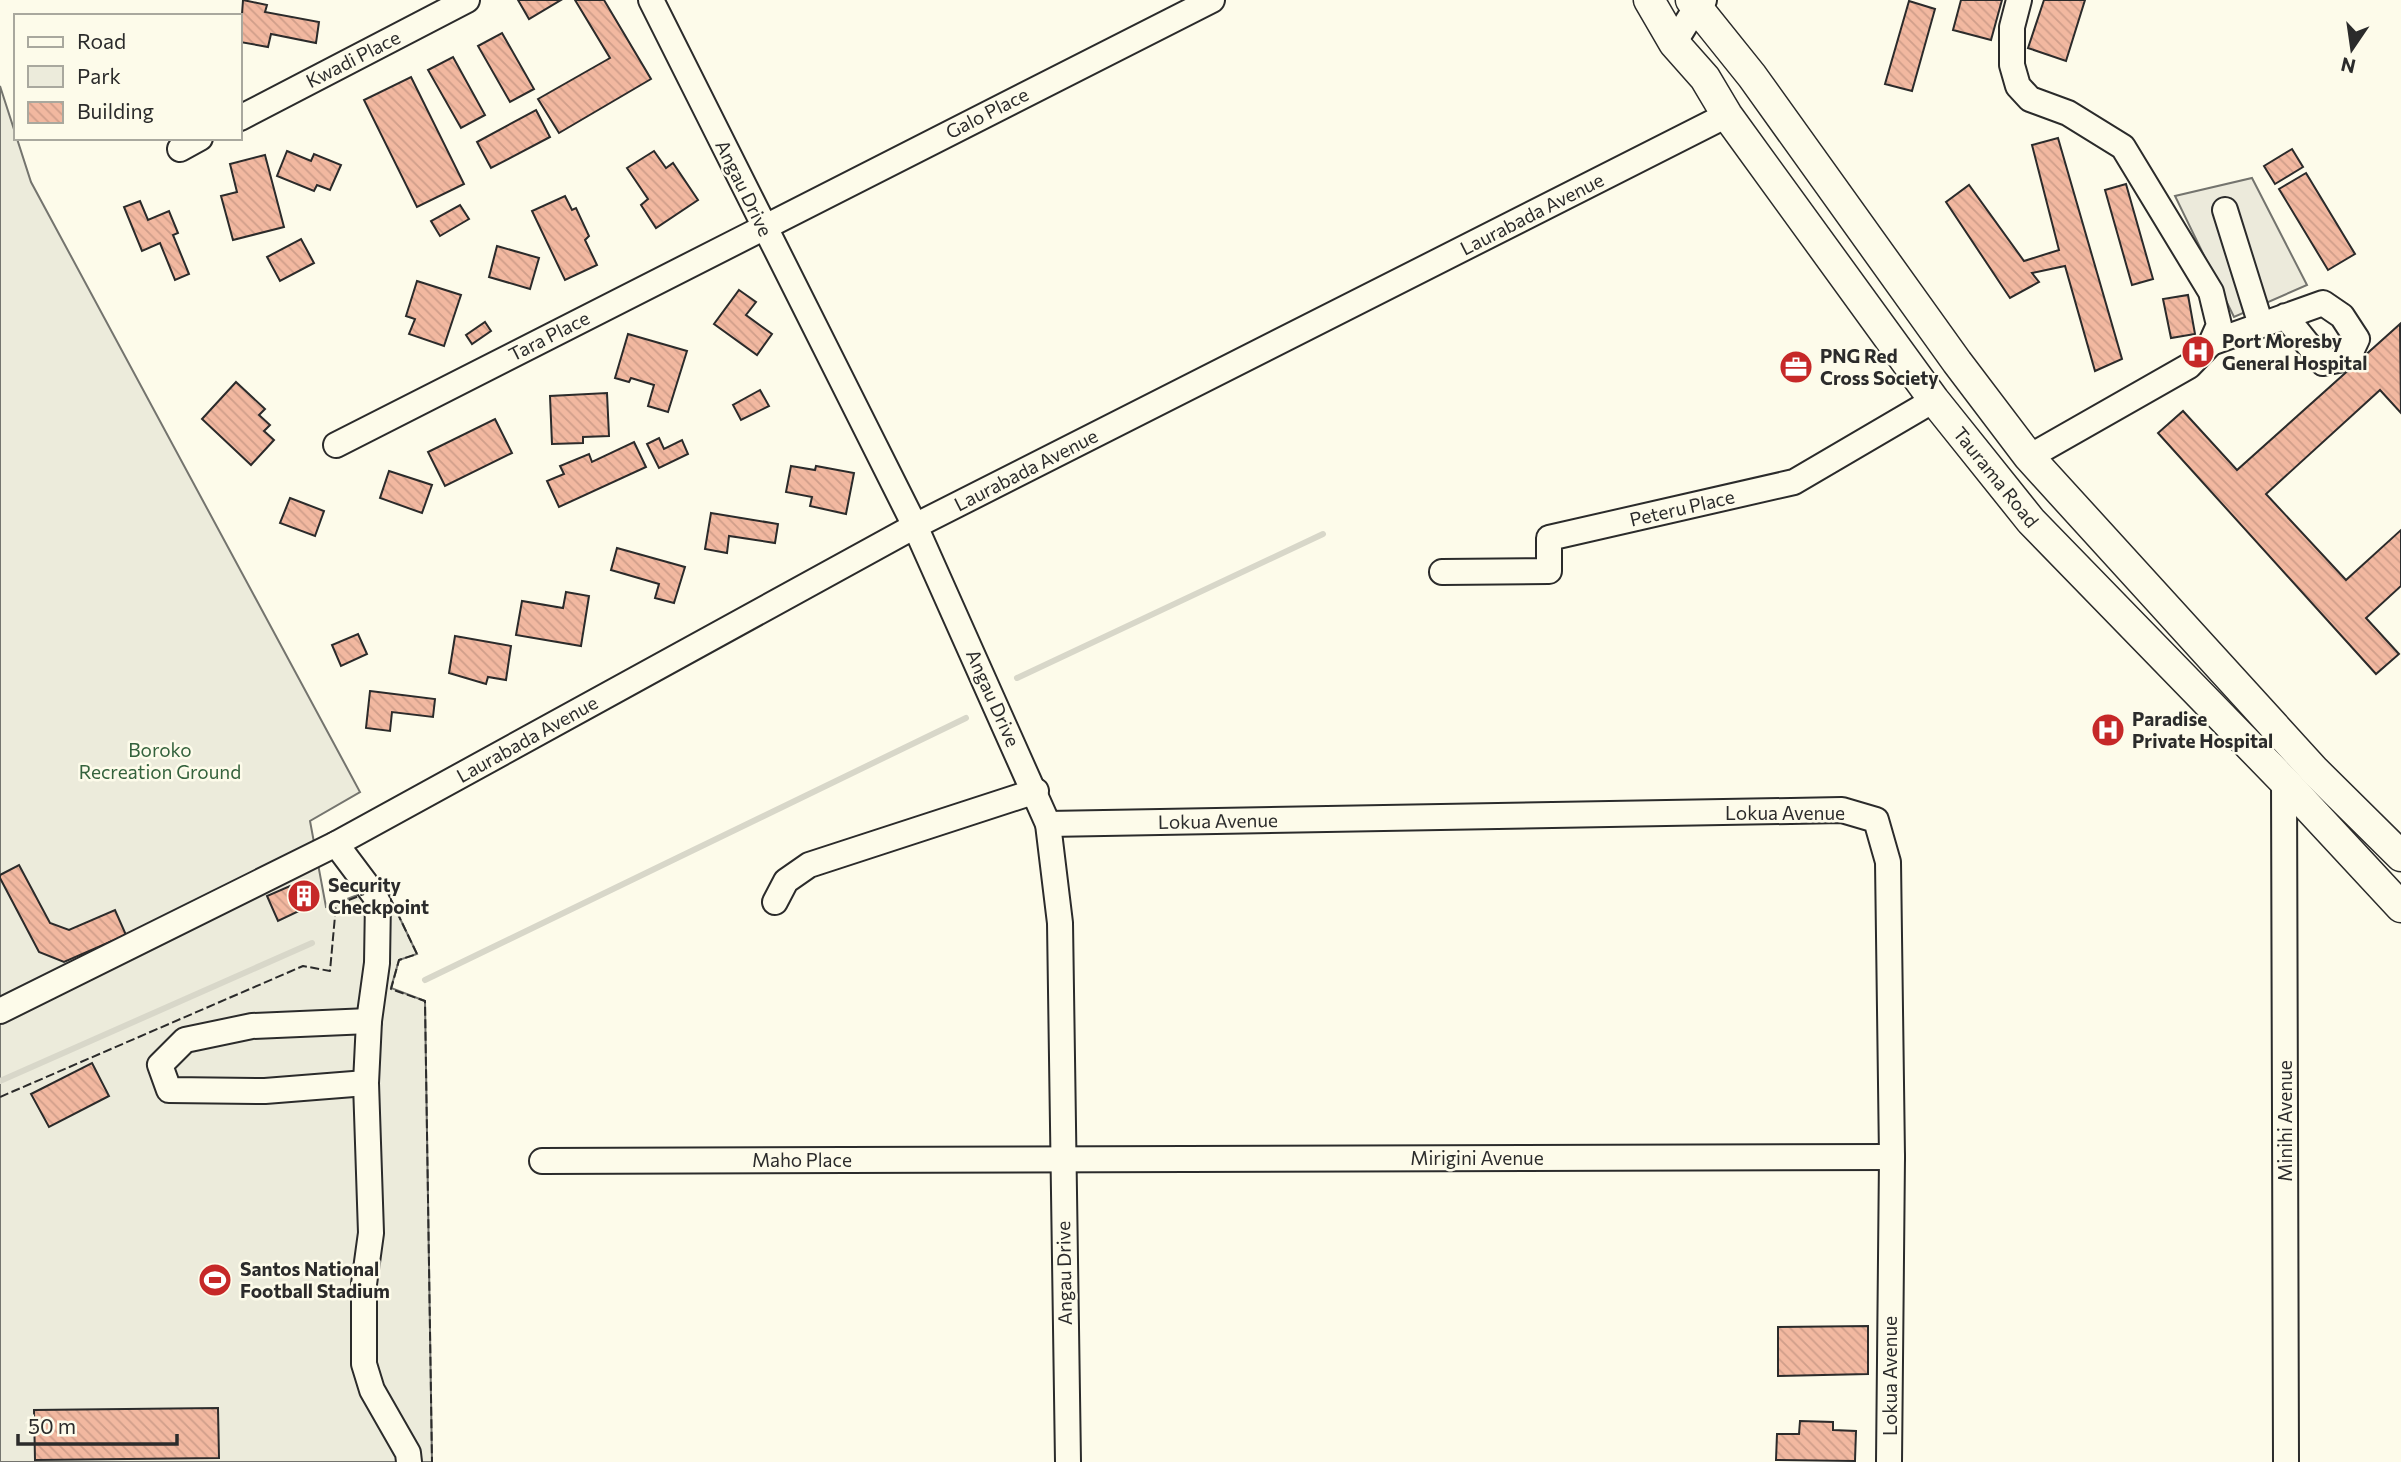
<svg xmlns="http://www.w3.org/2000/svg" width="2401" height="1462" viewBox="0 0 2401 1462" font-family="Commissioner,sans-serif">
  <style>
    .park { fill: #ecebdb; stroke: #74746e; stroke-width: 2 }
    .parking { fill: #eceadb; stroke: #74746e; stroke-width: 2 }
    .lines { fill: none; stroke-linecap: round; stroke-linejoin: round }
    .stream { stroke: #d8d7c9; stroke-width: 6 }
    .building { fill: url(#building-back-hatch); stroke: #2b2b2b; stroke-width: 2 }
    .minor-casing { stroke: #2b2b2b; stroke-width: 28 }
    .major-casing { stroke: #2b2b2b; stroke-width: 33 }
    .minor { stroke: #fdfbea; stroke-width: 24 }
    .major { stroke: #fdfbea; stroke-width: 30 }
    .fence { stroke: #2b2b2b; stroke-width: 2; stroke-dasharray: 9 3.5; stroke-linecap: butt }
    .labels { text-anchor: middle; stroke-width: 5; stroke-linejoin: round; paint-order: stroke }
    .street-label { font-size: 19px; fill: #2b2b2b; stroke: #fdfbea }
    .poi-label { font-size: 19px; font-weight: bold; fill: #2b2b2b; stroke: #fdfbea; text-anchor: start }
    .park-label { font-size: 19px; fill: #34623c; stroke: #fdfbea }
  </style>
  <defs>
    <pattern id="building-back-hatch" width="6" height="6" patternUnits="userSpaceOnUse" patternTransform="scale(1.75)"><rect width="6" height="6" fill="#f2b8a0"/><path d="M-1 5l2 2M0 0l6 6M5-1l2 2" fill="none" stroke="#d09e8a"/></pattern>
  </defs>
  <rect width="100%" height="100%" fill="#fdfbea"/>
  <!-- park -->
  <path class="park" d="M0,86L31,182L360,792L310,821L326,907L384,885L417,954L399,960L391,988L425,1001L432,1462H0Z"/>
  <!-- parking -->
  <path class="parking" d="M2252,178L2307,285L2234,317L2175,196Z"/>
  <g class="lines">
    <!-- stream -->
    <g class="stream">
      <path d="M1017,678L1323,534"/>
      <path d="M425,980L966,718"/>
      <path d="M0,1081L312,943"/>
    </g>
  </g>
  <!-- building -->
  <g class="building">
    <path d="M243,0L267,5L265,12L319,22L316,43L271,34L268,47L240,42Z"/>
    <path d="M518,0H561L529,19Z"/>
    <path d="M575,0H604L651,79L559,133L538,99L610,58Z"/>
    <path d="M1961,0H2002L1991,40L1953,30Z"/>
    <path d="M2044,0H2085L2066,61L2028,48Z"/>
    <path d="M1909,1L1935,9L1912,91L1885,84Z"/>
    <path d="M502,33L534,89L510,102L478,46Z"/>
    <path d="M453,57L485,115L461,128L428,70Z"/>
    <path d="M411,77L464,184L417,207L364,100Z"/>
    <path d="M536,110L550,137L491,168L477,142Z"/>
    <path d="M2058,138L2122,359L2095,371L2065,266L2032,273L2039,282L2010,298L1946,202L1969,185L2024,261L2059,250L2032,145Z"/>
    <path d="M2292,149L2303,167L2275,184L2264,166Z"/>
    <path d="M287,151L311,161L314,154L341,165L330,190L317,185L314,191L277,176Z"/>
    <path d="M654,151L666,168L673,163L698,200L656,228L641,205L648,199L627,168Z"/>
    <path d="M265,155L284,227L233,240L221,196L237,192L230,164Z"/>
    <path d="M2306,173L2355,254L2328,270L2279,189Z"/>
    <path d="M2126,184L2153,279L2132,285L2105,190Z"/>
    <path d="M565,196L572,210L576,208L589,236L585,240L597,265L565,280L532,211Z"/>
    <path d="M140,201L148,220L169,211L178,233L173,235L189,274L175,280L160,243L142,251L124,207Z"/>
    <path d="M460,205L469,219L440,236L431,221Z"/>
    <path d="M301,239L314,263L280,281L267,257Z"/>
    <path d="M497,246L539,258L530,289L489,277Z"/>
    <path d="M417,281L461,295L444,346L409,334L415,319L406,316Z"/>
    <path d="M739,290L756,302L746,315L772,334L757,355L714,324Z"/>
    <path d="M2188,295L2195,334L2171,338L2163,299Z"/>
    <path d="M485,322L491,331L472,344L466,335Z"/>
    <path d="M2400,324L2401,413L2380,390L2266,494L2346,580L2401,530V586L2366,618L2399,654L2376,674L2158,433L2183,411L2237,470Z"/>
    <path d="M628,334L687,351L668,412L648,406L654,385L631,378L629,382L615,378Z"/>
    <path d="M236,382L265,409L259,415L270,425L264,431L274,440L251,465L202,419Z"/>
    <path d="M760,390L769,406L741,420L733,405Z"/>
    <path d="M607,393L609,436L583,437V443L552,444L550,396Z"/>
    <path d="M495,419L512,453L445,486L428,452Z"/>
    <path d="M659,438L664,449L682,440L688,454L659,468L647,444Z"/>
    <path d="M634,442L646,467L559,507L547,481L564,474L560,466L589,454L592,462Z"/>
    <path d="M791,466L815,470L816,466L854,473L846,514L810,506L812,497L786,492Z"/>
    <path d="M389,471L432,485L422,513L380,498Z"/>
    <path d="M290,498L324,511L315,536L280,523Z"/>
    <path d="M711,513L778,524L775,543L729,536L727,553L705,549Z"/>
    <path d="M617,548L685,567L674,603L655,598L659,584L611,570Z"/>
    <path d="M566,592L589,596L581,646L516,635L522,601L563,608Z"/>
    <path d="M358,634L367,654L341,666L332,645Z"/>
    <path d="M455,636L511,646L506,680L488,677L486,684L449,673Z"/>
    <path d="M370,691L435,699L433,717L392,712L390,731L366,728Z"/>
    <path d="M19,865L50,923L69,930L115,910L126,935L64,962L39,952L0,878V875Z"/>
    <path d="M290,886L301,910L278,921L267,896Z"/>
    <path d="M305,888L312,900L303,905L296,892Z"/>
    <path d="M92,1063L109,1096L49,1127L31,1094Z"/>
    <path d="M1868,1326V1374L1778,1376V1327Z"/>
    <path d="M218,1408L219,1458L35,1460L34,1410Z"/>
    <path d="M1800,1421L1833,1422V1430L1856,1431L1855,1461L1776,1460L1777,1434H1799Z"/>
  </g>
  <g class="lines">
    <defs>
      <g id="minor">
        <path d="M651,0L915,526L1048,824L1060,923L1068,1462"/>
        <path d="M2019,0L2012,27V65L2018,86L2030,99L2068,113L2123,147L2211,292L2219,325L2211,343L2189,366L2029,457"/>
        <path d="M1674,43L1697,6L1704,0"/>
        <path d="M240,118L467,0"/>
        <path d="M180,149L200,138"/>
        <path d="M2225,210L2261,325"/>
        <path d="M2211,343L2323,303L2342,316L2357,339L2348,358L2323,363L2285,316"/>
        <path d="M336,445L1212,0"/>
        <path d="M1442,572L1549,571V538L1794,482L1934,400"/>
        <path d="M2284,781L2286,1462"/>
        <path d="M1048,824L1842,810L1876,820L1888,862L1892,1157L1889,1462"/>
        <path d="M336,844L378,900L377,963L369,1021L366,1083L371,1233L364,1284V1364L372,1390L408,1453L409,1462"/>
        <path d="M775,902L786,881L809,865L1036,791"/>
        <path d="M0,1011L336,844L915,526L1727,115"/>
        <path d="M366,1083L265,1091L169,1090L160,1065L185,1040L252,1026L369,1021"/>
        <path d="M542,1161L1892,1157"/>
      </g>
      <g id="major">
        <path d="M1649,0L1674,43L1705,78L1727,115L1934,400L2031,521L2284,781L2401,907"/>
        <path d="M1691,0L1752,76L1957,362L2029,457L2315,771L2401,856"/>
      </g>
    </defs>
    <!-- minor casing -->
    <use href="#minor" class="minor-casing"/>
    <!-- major casing -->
    <use href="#major" class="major-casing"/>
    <!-- minor -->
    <use href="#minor" class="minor"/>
    <!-- major -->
    <use href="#major" class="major"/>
    <!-- fence -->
    <g class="fence">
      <path d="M377,888L384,885L417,954L399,960L391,989L425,1001L432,1462"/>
      <path d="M0,1097L303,966L330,971L336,905L364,894"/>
    </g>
  </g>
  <!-- icons -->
  <defs>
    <symbol id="hospital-disc" viewBox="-11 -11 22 22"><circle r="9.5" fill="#c62828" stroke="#fdfbea"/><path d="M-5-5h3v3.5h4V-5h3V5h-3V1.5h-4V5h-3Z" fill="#fff"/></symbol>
    <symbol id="office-disc" viewBox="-11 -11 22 22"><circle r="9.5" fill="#c62828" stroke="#fdfbea"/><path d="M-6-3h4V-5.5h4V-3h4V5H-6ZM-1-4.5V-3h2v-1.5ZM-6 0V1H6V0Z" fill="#fff"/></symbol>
    <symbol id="building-disc" viewBox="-11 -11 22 22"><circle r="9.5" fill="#c62828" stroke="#fdfbea"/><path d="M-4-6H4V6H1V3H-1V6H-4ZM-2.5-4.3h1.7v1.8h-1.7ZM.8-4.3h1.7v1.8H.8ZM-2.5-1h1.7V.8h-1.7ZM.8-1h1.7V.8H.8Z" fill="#fff"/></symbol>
    <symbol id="stadium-disc" viewBox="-11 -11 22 22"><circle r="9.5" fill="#c62828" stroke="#fdfbea"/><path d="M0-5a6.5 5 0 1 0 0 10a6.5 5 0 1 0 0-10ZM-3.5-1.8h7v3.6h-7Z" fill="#fff"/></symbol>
  </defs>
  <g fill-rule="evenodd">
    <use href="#hospital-disc" x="2179" y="333" width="38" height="38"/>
    <use href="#office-disc" x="1777" y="348" width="38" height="38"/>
    <use href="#hospital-disc" x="2089" y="711" width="38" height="38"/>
    <use href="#building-disc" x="285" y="877" width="38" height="38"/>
    <use href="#stadium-disc" x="196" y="1261" width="38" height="38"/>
  </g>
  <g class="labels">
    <!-- street labels -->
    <g class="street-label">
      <text transform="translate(353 59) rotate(-27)" y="7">Kwadi Place</text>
      <text transform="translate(987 113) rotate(-27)" y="7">Galo Place</text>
      <text transform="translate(744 188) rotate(64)" y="7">Angau Drive</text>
      <text transform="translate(1532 214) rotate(-27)" y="7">Laurabada Avenue</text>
      <text transform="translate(549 336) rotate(-27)" y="7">Tara Place</text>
      <text transform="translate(1026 470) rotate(-27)" y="7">Laurabada Avenue</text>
      <text transform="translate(1996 477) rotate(51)" y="7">Taurama Road</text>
      <text transform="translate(1682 508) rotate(-13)" y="7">Peteru Place</text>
      <text transform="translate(993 698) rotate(66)" y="7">Angau Drive</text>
      <text transform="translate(527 739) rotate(-29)" y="7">Laurabada Avenue</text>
      <text x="1785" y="820">Lokua Avenue</text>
      <text transform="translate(1218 821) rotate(-1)" y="7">Lokua Avenue</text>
      <text transform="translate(2285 1121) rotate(-90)" y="7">Minihi Avenue</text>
      <text x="1477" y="1165">Mirigini Avenue</text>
      <text x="802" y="1167">Maho Place</text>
      <text transform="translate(1064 1273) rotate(-91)" y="7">Angau Drive</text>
      <text transform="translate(1890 1376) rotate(-90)" y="7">Lokua Avenue</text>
    </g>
    <!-- poi labels -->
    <g class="poi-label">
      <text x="2222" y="348">Port Moresby<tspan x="2222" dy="22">General Hospital</tspan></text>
      <text x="1820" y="363">PNG Red<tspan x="1820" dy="22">Cross Society</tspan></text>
      <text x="2132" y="726">Paradise<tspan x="2132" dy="22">Private Hospital</tspan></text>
      <text x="328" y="892">Security<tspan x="328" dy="22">Checkpoint</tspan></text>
      <text x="240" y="1276">Santos National<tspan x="240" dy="22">Football Stadium</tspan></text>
    </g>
    <!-- park labels -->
    <g class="park-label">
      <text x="160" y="757">Boroko<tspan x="160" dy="22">Recreation Ground</tspan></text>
    </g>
  </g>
  <!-- legend -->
  <rect x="14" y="14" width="228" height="126" fill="#fdfbea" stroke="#a9a89e" stroke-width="2"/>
  <rect x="28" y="37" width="35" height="10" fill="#fdfbea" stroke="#a9a89e" stroke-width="2"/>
  <text x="77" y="49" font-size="21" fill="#2b2b2b">Road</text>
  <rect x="28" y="66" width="35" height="21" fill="#ecebdb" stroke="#a9a89e" stroke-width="2"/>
  <text x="77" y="84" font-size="21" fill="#2b2b2b">Park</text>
  <rect x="28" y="102" width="35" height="21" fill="url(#building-back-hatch)" stroke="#a9a89e" stroke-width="2"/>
  <text x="77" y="119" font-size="21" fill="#2b2b2b">Building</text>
  <!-- north arrow -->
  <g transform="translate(2352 49) rotate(193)" stroke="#fdfbea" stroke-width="5" paint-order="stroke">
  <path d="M0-5L12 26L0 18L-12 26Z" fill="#2b2b2b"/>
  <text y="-10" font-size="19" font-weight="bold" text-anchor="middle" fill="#2b2b2b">N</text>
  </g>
  <!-- scale -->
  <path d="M18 1434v10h159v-10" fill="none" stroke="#2b2b2b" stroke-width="3.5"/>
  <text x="28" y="1434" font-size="21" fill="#2b2b2b" stroke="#fdfbea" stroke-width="5" paint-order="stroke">50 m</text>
</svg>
